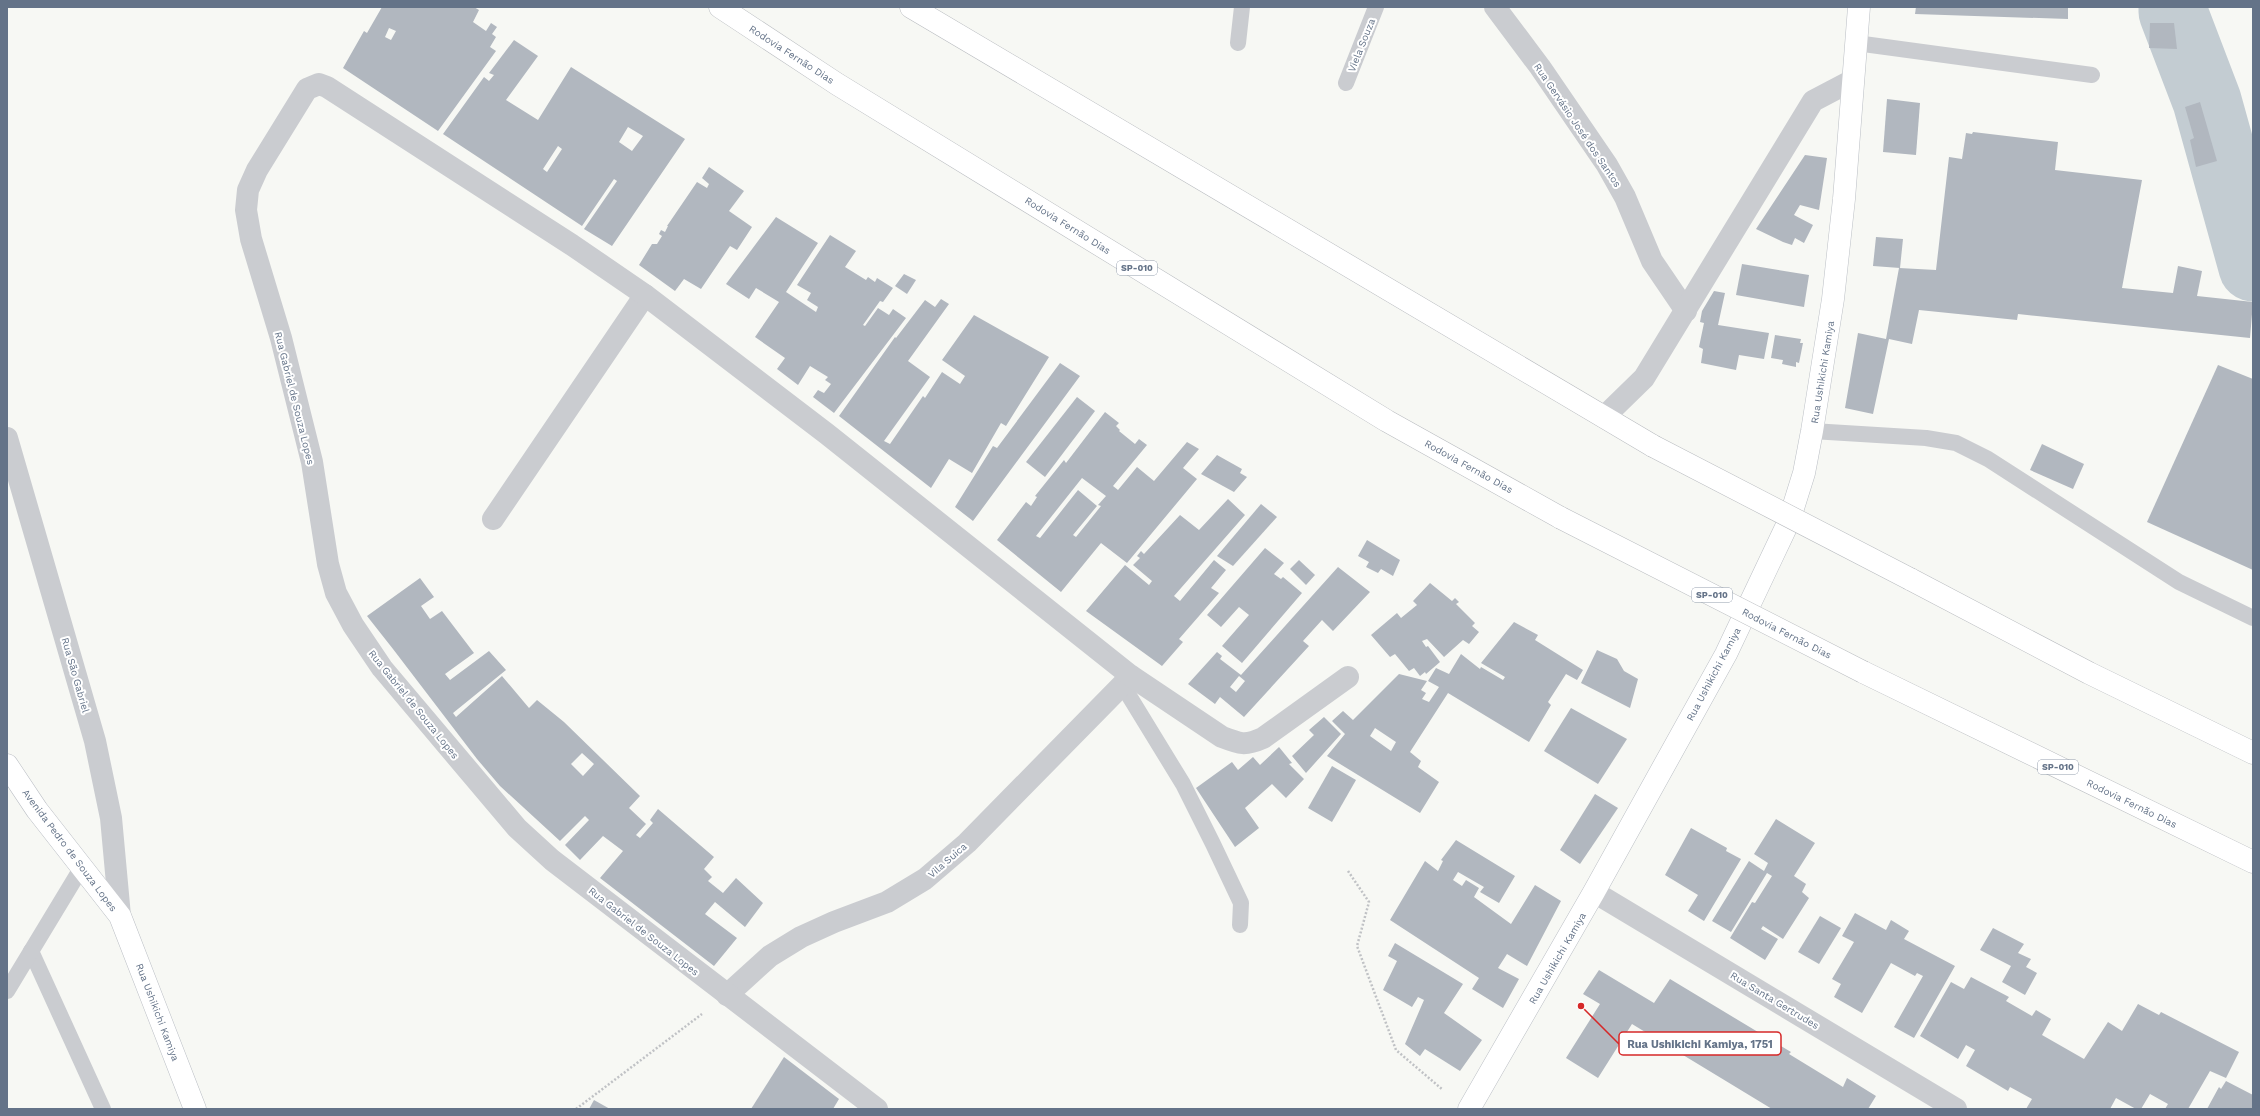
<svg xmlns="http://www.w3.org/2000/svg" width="2260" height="1116" viewBox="0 0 2260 1116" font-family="'Work Sans',sans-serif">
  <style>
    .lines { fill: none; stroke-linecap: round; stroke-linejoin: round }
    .river { stroke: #c3ccd2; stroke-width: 69 }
    .building { fill: #b1b7bf; fill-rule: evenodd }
    .secondary-casing { stroke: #bbbfc5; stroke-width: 23 }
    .motorway-casing { stroke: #b9bcc0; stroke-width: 23 }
    .path { stroke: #c0c2c5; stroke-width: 2.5; stroke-dasharray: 2 2; stroke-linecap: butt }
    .service { stroke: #caccd0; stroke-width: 16 }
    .minor { stroke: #caccd0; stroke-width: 22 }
    .secondary { stroke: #fff; stroke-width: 22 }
    .motorway { stroke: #fff; stroke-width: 22 }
    .motorway-bridge-casing { stroke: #b9bcc0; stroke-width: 23; stroke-linecap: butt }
    .motorway-bridge { stroke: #fff; stroke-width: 22 }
    .labels { text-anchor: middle; stroke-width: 4; stroke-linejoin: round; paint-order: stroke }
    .shield { fill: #fff; stroke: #929dac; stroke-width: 1 }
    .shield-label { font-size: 9px; font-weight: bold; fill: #647388 }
    .street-label { font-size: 10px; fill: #647388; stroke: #fff }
    .leader { fill: none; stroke: #d62828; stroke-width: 1.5 }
    .callout-dot { fill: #d62828; stroke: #fff; stroke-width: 1.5 }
    .callout { fill: #fff; stroke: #d62828; stroke-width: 1.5 }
    .callout-label { font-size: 11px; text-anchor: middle; font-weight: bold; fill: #647388 }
  </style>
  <rect width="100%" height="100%" fill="#f7f8f4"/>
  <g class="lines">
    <!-- river -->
    <path class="river" d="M2173,7V12L2207,101L2253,267"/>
  </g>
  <!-- building -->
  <g class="building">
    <path d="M382,7H474L479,10L473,22L486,31L491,23L497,27L492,34L496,37L490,47L496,51L438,131L343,68L364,31L367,33ZM389,28L396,31L391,40L385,37Z"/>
    <path d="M1916,7H2068V19L1915,14Z"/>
    <path d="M2150,23H2174L2177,49L2149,48Z"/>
    <path d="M514,40L538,56L506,100L538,120L571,67L685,139L612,246L584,229L617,181L614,179L582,226L443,134L484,77L489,81L494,75L489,73ZM628,127L643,136L632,151L619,142ZM558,146L562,149L547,172L543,169Z"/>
    <path d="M1887,99L1920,103L1916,155L1883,152Z"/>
    <path d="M2200,102L2217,161L2196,167L2190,140L2194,138L2185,107Z"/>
    <path d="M1973,132L2058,142L2055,170L2142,180L2122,288L2173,293L2178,266L2202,271L2197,296L2253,302L2250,338L2018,314L2017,320L1919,310L1912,344L1889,339L1873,414L1845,408L1858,333L1886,339L1899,268L1936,270L1949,157L1962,159L1966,133L1972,134Z"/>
    <path d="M1805,155L1827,158L1819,210L1800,205L1794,215L1813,225L1804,243L1795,238L1792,245L1783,242L1756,229Z"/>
    <path d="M709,167L744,191L729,211L752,227L737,250L730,246L701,289L684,279L675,291L639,265L652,244H657L662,236L659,234L661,230L665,232L668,226H667L697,182L707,188L709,184L702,178Z"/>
    <path d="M776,217L818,243L786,292L816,312L818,307L807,300L811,293L797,285L830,235L856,251L845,267L866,280L868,277L875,282L877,278L893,288L883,302L880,301L863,325L865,326L878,308L889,315L893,309L906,318L834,413L813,397L818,390L824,393L831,384L825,380L828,377L810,366L798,385L777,369L785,358L755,337L779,302L756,288L749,299L726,284Z"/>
    <path d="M1876,237L1903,239L1900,268L1873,266Z"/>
    <path d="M1742,264L1809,275L1804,307L1736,295Z"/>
    <path d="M904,274L916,280L907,294L895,286Z"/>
    <path d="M1714,291L1725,293L1718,325L1769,333L1764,359L1739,355L1736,370L1701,363L1703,349L1699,347L1704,323L1700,322L1702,311Z"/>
    <path d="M941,299L949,304L908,361L930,377L884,441L890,444L923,396L925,398L942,372L960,384L965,376L942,360L974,315L1049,357L1006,426L1001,423L972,473L949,459L931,488L839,416L895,337L896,338L925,300L935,307Z"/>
    <path d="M1775,335L1801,339L1800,343H1803L1799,363L1796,362V367L1782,364L1783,360L1771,358Z"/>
    <path d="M1060,363L1080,376L973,521L955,507L993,446L997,448Z"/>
    <path d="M2218,365L2253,379V570L2147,522Z"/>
    <path d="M1077,397L1095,411L1045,477L1026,462Z"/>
    <path d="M1105,412L1119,423L1116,426L1120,430L1119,431L1135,444L1139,439L1147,445L1113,486L1118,490L1137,467L1154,481L1187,442L1199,449L1183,468L1197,479L1127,563L1101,543L1061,592L997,540L1026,502L1031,506L1037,497L1035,496L1064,460L1066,463ZM1082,478L1106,496L1098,505L1101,506L1076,537L1073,535L1097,506L1078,490L1040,538L1036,536Z"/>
    <path d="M2042,444L2084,464L2073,489L2030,470Z"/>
    <path d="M1217,455L1242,469L1240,473L1247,477L1234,492L1201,474Z"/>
    <path d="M1228,499L1245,515L1174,596L1180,601L1214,560L1226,570L1211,588L1219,593L1179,639L1183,642L1162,666L1086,611L1125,565L1149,585L1152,581L1133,565L1140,558L1137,556L1141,551L1144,554L1180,515L1199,530Z"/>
    <path d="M1261,504L1277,517L1233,566L1217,556Z"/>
    <path d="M1367,540L1400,560L1393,576L1381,569L1378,573L1366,567L1369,562L1358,556Z"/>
    <path d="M1265,548L1284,563L1274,574L1281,579L1283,577L1302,593L1242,663L1222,646L1249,615L1239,607L1221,627L1207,615Z"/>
    <path d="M1299,560L1315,575L1306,585L1290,569Z"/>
    <path d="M1338,567L1370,592L1333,631L1322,620L1303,641L1309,646L1244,717L1220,697L1215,704L1188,684L1217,652L1222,656L1220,659L1241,675ZM1239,676L1245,681L1236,692L1230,687Z"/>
    <path d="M420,578L434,597L421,606L430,619L442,611L474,653L445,674L450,680L489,651L506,670L453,713L456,717L502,676L529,708L537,700L564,722L640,796L629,808L646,824L636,835L640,838L653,823L650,820L658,809L714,857L704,869L712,877L708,881L723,893L736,878L763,903L745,927L715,902L705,914L737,938L714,966L600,878L623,851L603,836L580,860L565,845L589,820L585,816L560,841L500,786L477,759L393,649L367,616ZM582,753L594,764L583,776L571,764Z"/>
    <path d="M1430,583L1452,601L1455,598L1459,602L1456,604L1475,623L1472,626L1479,632L1469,644L1463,640L1444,657L1427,639L1422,641L1426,647L1428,646L1440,662L1426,674L1425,672L1420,676L1414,668L1409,671L1395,654L1390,657L1371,635L1397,613L1401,618L1417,605L1413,601Z"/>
    <path d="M1514,622L1538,635L1535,640L1583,670L1577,680L1566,674L1548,702L1551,705L1529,742L1448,693L1410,752L1421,761L1418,767L1439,782L1420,813L1327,756L1345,734L1332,721L1343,711L1353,720L1399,674L1427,681L1421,690L1426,693L1422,699L1429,702L1439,687L1428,681L1436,668L1449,674L1461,654L1480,669L1481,667L1503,680L1505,677L1481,663ZM1375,728L1396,742L1391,751L1370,736Z"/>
    <path d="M1597,650L1617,659L1624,671L1638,679L1630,708L1581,683Z"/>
    <path d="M1571,708L1627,739L1598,784L1544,751Z"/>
    <path d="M1324,717L1341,734L1306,773L1292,756L1314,735L1309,730Z"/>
    <path d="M1279,747L1292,763L1289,764L1304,779L1286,798L1272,784L1245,808L1259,828L1235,847L1196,788L1232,762L1238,770L1253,757L1260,765Z"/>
    <path d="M1332,766L1356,780L1332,822L1308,808Z"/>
    <path d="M1595,794L1618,808L1580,864L1560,850Z"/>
    <path d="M1776,819L1815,843L1794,876L1806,884L1802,892L1809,898L1783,939L1763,926L1761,929L1778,939L1765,960L1730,938L1752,902L1755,903L1772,876L1767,873L1731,932L1712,921L1749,861L1764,871L1768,863L1754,854Z"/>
    <path d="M1691,828L1727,848L1726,851L1741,859L1704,921L1688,911L1698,895L1665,875Z"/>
    <path d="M1456,840L1515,876L1499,903L1480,892L1484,887L1458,872L1453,880L1462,886L1466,880L1479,888L1474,897L1511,924L1535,885L1561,901L1527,966L1507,954L1498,968L1519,979L1503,1008L1472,989L1479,978L1390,920L1425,861L1438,871L1443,861L1441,860Z"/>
    <path d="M1855,913L1886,930L1891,920L1909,931L1904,939L1955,966L1914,1038L1894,1027L1923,976L1917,973L1915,976L1891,963L1862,1013L1834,997L1841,984L1832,979L1854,942L1842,936Z"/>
    <path d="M1820,916L1841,928L1819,964L1798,952Z"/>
    <path d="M1993,928L2024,944L2018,953L2031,959L2026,967L2037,973L2025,995L2002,982L2011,966L1980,950Z"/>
    <path d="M1395,943L1463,984L1444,1013L1482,1040L1460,1071L1425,1049L1420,1056L1405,1044L1424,1000L1418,997L1412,1007L1383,990L1397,961L1388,956Z"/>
    <path d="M1599,970L1654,1003L1670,979L1791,1052L1789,1054L1843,1087L1847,1078L1876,1096L1868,1109H1772L1632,1024L1598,1078L1566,1058L1600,1004L1583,994Z"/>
    <path d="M1971,977L2009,997L2006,1001L2032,1016L2036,1010L2051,1019L2042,1035L2084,1059L2108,1022L2122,1031L2138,1004L2159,1015L2161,1012L2239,1052L2226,1078L2210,1071L2188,1109H2165L2168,1104L2150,1094L2141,1109H2136L2116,1098L2110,1109H2026L2032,1099L2010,1087L2008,1091L1966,1066L1975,1050L1966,1045L1958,1059L1920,1036L1951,982L1964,989Z"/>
    <path d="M784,1057L839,1099L833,1109H751Z"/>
    <path d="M2226,1081L2253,1095V1109H2207L2219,1087L2221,1089Z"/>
    <path d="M594,1100L610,1109H589Z"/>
  </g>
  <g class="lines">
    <defs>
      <g id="secondary">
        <path d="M7,765L37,810L120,916L195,1109"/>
        <path d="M1469,1109L1594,892L1726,654L1789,521L1804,473L1812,431L1833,299L1844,199L1859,7"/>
      </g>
      <g id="motorway">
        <path d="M720,7L837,84L1387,421L1561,518"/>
        <path d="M911,7L1653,446"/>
        <path d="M1910,579L2089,673L2253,753"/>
        <path d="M1863,672L2253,862"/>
      </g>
    </defs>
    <!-- secondary casing -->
    <use href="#secondary" class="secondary-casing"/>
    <!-- motorway casing -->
    <use href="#motorway" class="motorway-casing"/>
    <!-- path -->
    <g class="path">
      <path d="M1348,871L1369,902L1357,946L1396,1050L1443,1090"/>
      <path d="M576,1109L702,1014"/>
    </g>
    <!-- service -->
    <g class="service">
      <path d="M1238,43L1242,7"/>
      <path d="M1856,43L2092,75"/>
      <path d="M1346,83L1376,7"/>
      <path d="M1812,431L1926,438L1956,443L1988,459L2179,582L2253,618"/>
      <path d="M1123,686L1183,784L1213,844L1241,903L1240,925"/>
      <path d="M31,951L103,1109"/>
      <path d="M7,991L82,867"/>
    </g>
    <!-- minor -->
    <g class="minor">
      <path d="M1495,7L1540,67L1607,165L1625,197L1652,261L1686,311"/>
      <path d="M1604,417L1644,378L1813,101L1853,80"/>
      <path d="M7,438L95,741L111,818L120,916"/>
      <path d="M493,519L645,295"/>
      <path d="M1594,892L1956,1109"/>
      <path d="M727,995L770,956L801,937L834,922L887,902L925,879L967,843L1131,676"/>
      <path d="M877,1109L552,860L517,828L382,668L353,625L336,593L328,564L312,462L281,338L251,239L246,210L248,190L257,170L307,89L319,84L327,87L572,245L645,295L827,434L1131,676L1222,737C1240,744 1245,746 1263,738L1348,677"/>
    </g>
    <!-- secondary -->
    <use href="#secondary" class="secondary"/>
    <!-- motorway -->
    <use href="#motorway" class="motorway"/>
    <defs>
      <g id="motorway-bridge">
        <path d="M1653,446L1910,579"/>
        <path d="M1561,518L1863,672"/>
      </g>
    </defs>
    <!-- motorway-bridge casing -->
    <use href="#motorway-bridge" class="motorway-bridge-casing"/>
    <!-- motorway-bridge -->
    <use href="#motorway-bridge" class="motorway-bridge"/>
  </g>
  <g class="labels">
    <!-- shield labels -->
    <g class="shield">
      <rect x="1117" y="261" width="40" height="14" rx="3"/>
      <rect x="1692" y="588" width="40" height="14" rx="3"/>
      <rect x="2038" y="760" width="40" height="14" rx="3"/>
    </g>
    <g class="shield-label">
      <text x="1137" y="271">SP-010</text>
      <text x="1712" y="598">SP-010</text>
      <text x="2058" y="770">SP-010</text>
    </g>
    <!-- street labels -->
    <g class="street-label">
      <text transform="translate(1361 45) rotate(-68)" y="4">Viela Souza</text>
      <text transform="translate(792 54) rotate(33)" y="4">Rodovia Fernão Dias</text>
      <text transform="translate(1578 125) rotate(56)" y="4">Rua Gervásio José dos Santos</text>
      <text transform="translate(1068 225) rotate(32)" y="4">Rodovia Fernão Dias</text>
      <text transform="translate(1822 372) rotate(-81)" y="4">Rua Ushikichi Kamiya</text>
      <text transform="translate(295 398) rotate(76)" y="4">Rua Gabriel de Souza Lopes</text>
      <text transform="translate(1469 466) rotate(29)" y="4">Rodovia Fernão Dias</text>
      <text transform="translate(1787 633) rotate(27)" y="4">Rodovia Fernão Dias</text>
      <text transform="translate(1713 674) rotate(-62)" y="4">Rua Ushikichi Kamiya</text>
      <text transform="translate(76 675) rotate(74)" y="4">Rua São Gabriel</text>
      <text transform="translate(414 704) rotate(51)" y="4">Rua Gabriel de Souza Lopes</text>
      <text transform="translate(2132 803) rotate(26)" y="4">Rodovia Fernão Dias</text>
      <text transform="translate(70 850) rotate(53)" y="4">Avenida Pedro de Souza Lopes</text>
      <text transform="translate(947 860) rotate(-41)" y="4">Vila Suica</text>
      <text transform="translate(644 931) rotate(38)" y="4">Rua Gabriel de Souza Lopes</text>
      <text transform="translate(1557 958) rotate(-60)" y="4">Rua Ushikichi Kamiya</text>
      <text transform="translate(1775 1000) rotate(31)" y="4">Rua Santa Gertrudes</text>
      <text transform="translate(158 1012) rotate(69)" y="4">Rua Ushikichi Kamiya</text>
    </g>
  </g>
  <!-- callouts -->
  <path class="leader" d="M1581 1006L1619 1044"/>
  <circle class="callout-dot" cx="1581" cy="1006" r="4"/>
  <rect class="callout" x="1619" y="1032" width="162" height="23" rx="4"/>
  <g class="callout-label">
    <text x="1700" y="1048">Rua Ushikichi Kamiya, 1751</text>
  </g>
  <!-- border -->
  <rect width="2260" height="1116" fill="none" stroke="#647388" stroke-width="16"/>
</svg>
